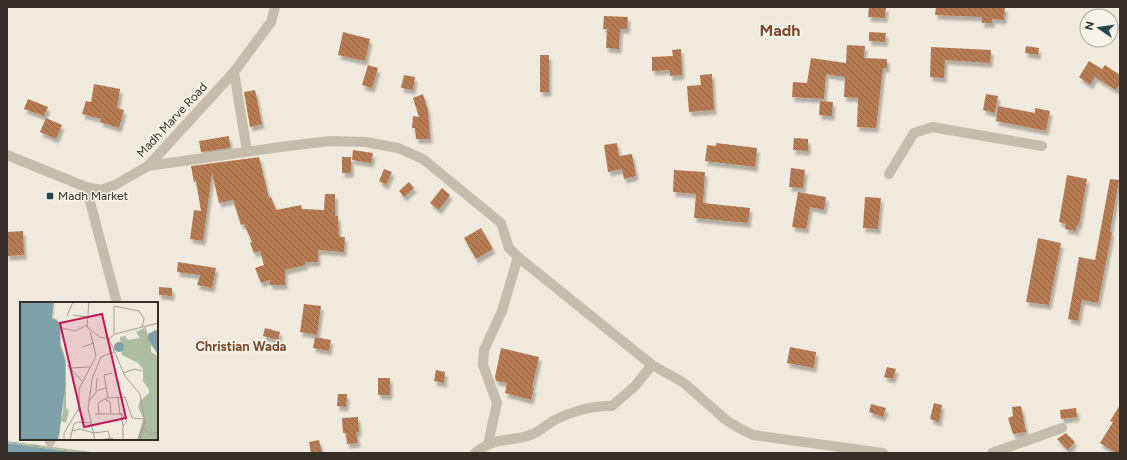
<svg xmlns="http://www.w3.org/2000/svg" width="1127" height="460" viewBox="0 0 1127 460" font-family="Figtree,sans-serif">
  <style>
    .wetland { fill: url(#wetland-marsh) }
    .water { fill: #80a0a9 }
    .building { fill: url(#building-back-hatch); filter: url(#shadow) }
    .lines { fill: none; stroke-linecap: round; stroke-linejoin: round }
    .minor { stroke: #c6bcab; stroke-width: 10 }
    .poi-dot { fill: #244751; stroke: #f7f3e9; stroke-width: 1.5 }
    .labels { text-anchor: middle; stroke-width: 3; stroke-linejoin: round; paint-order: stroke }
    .street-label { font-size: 12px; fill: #342f29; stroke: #f7f3e9 }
    .poi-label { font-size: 12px; fill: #342f29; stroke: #f7f3e9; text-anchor: start }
    .neighbourhood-label { font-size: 13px; font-weight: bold; fill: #7a4b2c; stroke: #f7f3e9 }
    .district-label { font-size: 16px; font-weight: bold; fill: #7a4b2c; stroke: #f7f3e9 }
    .inset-river { fill: none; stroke: #80a0a9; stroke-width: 2 }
    .inset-road { fill: none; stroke: #a49f95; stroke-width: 1 }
    .view { fill: #c2185b; fill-opacity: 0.15; stroke: #c2185b; stroke-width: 2 }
    .inset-edge { fill: none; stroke: #342f29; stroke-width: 2 }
  </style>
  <defs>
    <pattern id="wetland-marsh" width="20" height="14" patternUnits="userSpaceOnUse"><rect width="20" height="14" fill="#aebc9f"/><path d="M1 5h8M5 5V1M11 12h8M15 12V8" fill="none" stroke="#8e9982"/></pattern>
    <pattern id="building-back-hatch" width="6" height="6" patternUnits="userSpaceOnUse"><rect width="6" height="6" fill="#b77c53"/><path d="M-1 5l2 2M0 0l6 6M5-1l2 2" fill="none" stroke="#966645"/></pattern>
    <filter id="shadow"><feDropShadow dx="2.5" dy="4.5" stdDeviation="1" flood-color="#0004"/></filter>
  </defs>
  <rect width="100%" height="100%" fill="#efeadd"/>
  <!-- wetland -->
  <path class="wetland" d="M7,441L91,452L95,453H78L7,443Z"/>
  <!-- water -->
  <path class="water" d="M7,443L78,453H7Z"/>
  <!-- building -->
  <g class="building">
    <path d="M869,7H886L885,18L868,17Z"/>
    <path d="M936,7H1005L1004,20L992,19V23H982V17L935,15Z"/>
    <path d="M604,16L628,17L627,29H620L619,49L606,48L607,29H603Z"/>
    <path d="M343,32L370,39L365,61L338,55Z"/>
    <path d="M869,32L886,33L885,42L869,41Z"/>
    <path d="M847,45L865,46L864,58L887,59V68H883L876,128L857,127L858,98L844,97L845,77L826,74L824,99L792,97L793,82L807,83L811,58L846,63Z"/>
    <path d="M1026,46L1039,48L1038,55L1025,53Z"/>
    <path d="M931,47L991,50L990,63L945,60L944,78L930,77Z"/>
    <path d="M681,49L682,75L670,76V70L652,71V57L673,56L672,50Z"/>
    <rect x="540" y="55" width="9" height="37"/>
    <path d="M1089,61L1102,69L1105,65L1120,75V83L1116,90L1095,77L1090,85L1079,77Z"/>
    <path d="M368,65L378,68L372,88L362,85Z"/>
    <path d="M712,74L714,110L689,112L687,86L701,85L700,75Z"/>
    <path d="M404,75L415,77L413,90L401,88Z"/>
    <path d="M94,84L120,89L117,108L124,110L119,128L100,122L101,119L82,114L86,101L91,102Z"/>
    <path d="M255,90L262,124L250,127L244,92Z"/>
    <path d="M423,94L428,111L430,139H416L415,128H412L413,116L419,117L413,98Z"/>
    <path d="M986,94L998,96L995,113L983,110Z"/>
    <path d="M28,99L48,107L44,116L24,109Z"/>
    <path d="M820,101L833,102L832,116L819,115Z"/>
    <path d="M998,106L1035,113V108L1050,111L1046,131L996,121Z"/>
    <path d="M46,118L62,125L56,139L40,132Z"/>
    <path d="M229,136L230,148L201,152L199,141Z"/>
    <path d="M794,138L808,139V151L793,150Z"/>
    <path d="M617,143L619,156L632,154L636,176L624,179L622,169L608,172L604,145Z"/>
    <path d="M716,143L757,148L755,167L705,161L707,145L716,146Z"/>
    <path d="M353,150L373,153L371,163L352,160Z"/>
    <path d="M259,157L269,198L271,197L276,210L301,205L302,209L324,210L325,194H335V216H338L339,237H345L344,252L318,250V262H305L306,265L285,270V285H270V280L261,283L255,268L264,265L260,251L254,253L250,243L252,242L244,224L241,225L233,200L219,203L212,173L203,241L190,239L194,210L201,211L196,181L194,182L191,166Z"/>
    <rect x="342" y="157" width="9" height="16"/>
    <path d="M791,168L805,170L803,188L789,187Z"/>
    <path d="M384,169L392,172L386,185L379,181Z"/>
    <path d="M674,170L705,172L703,203L750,208L748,223L694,218L696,194L673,192Z"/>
    <path d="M1067,175L1087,179L1079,225H1077L1076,231L1065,229L1066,224L1059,222Z"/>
    <path d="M1110,179L1119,180L1110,232H1112L1098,303L1082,300L1078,321L1068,319L1079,257L1095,260Z"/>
    <path d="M409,182L414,188L404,197L399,191Z"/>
    <path d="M442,188L450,195L439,210L430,203Z"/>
    <path d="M798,192L826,197L824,210L810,207L806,229L792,227Z"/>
    <path d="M865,197L881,198L878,229L863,228Z"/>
    <path d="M481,228L493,249L476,259L464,238Z"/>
    <path d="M23,231L24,255L7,256V232Z"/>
    <path d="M1038,238L1061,243L1049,305L1026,302Z"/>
    <path d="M178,262L216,268L212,288L197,285L200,275L177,272Z"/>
    <path d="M159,287L172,288V296L159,295Z"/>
    <path d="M304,304L321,306L317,335L300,332Z"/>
    <path d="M265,328L280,332L278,340L263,336Z"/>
    <path d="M315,337L331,340L329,351L313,348Z"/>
    <path d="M790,347L816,352L814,368L787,363Z"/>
    <path d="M501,348L539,357L532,388H534L531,400L505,393L507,383L496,381L495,377Z"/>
    <path d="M887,367L896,369L893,379L884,377Z"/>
    <path d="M436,370L445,372L444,383L434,381Z"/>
    <rect x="378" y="378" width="12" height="17"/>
    <path d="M338,394H347L346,407L337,406Z"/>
    <path d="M934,403L942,405L939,422L930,419Z"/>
    <path d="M871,404L886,408L883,417L869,412Z"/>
    <path d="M1120,405V453H1116L1100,443L1113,422L1110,421Z"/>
    <path d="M1021,406L1026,432L1013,434L1008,418L1013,416L1012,407Z"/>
    <path d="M1076,408L1077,417L1061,419L1060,410Z"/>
    <path d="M358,417L359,432H356L358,443L347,444L346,433H343L342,418Z"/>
    <path d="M1066,433L1075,442L1068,450L1057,439Z"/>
    <path d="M319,440L322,453H311L309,442Z"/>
  </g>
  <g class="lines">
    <!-- minor -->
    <g class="minor">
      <path d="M234,72L247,151"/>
      <path d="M7,155L86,187L101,190L115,185L148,166L234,72L271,22L275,7"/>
      <path d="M148,166L280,147L330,141L366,142L398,148L423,159L501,223L509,248L518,257L652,365L684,383L726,420L739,428L753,435L883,453"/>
      <path d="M889,174L914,133L932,127L1042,146"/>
      <path d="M86,187L117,303"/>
      <path d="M50,442L51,439"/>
      <path d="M488,444L497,403L483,365L484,350L502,311L518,257"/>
      <path d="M475,453C498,435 511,443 533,434C540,431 546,425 553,421C570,412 593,405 612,406L635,386L652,365"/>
      <path d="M992,453L1062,428"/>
    </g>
  </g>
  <!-- markers -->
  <rect class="poi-dot" x="46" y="192" width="8" height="8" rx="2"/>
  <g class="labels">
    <!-- street labels -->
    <g class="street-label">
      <text transform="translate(172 120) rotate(-47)" y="4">Madh Marve Road</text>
    </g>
    <!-- poi labels -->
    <g class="poi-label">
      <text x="58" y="200">Madh Market</text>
    </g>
    <!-- neighbourhood labels -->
    <g class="neighbourhood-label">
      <text x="241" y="351">Christian Wada</text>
    </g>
    <!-- district labels -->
    <g class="district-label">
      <text x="780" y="36">Madh</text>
    </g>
  </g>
  <!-- overview -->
  <g transform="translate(20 302)">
    <rect width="138" height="138" fill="#efeadd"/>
    <path d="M124,26L131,43V50L138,54V138H117L124,118L118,105L120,99L129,91V88L123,79V67L118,61L102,53L100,35L105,34L108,38L120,36L116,30Z" fill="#aebc9f"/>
    <path d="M36,0L33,15L41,21L42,30L41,42L46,59V106L49,109L46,121L41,119L39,138L38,126L43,110L45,68L40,43L42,30L32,14Z" fill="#aebc9f"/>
    <path d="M0,0H34L32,16L41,22L40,43L45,59V87L38,138H0ZM136,28L138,29V51L128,38V32ZM94 45a5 5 0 1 1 10 0a5 5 0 1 1-10 0Z" fill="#80a0a9"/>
    <path class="inset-river" d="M0,89L26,72"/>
    <path class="inset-road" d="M69,0L67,25L80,35L89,37M53,13L68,15M47,14L53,0M125,25L128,37L138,52M42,26L55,29L67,23M94,32V4L119,9L124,17L122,25M89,37L105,74L120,92L125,120L120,138M89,37L95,32L138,21M62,45L74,41M47,63L62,79M51,66L69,65M92,71L84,73L88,96L105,95L112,116L124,117L118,138M103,71L115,67L122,69M76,89L77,76M98,95L100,113M85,97L90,100L91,111M69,99L78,88L86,86M58,107L65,119M101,111L107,119L103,124ZM75,112H102M79,112L78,101L88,95M124,127L130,132L138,130M52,129L54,122L58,120L72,121M44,138V131L59,106V87L76,54L70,29M50,138L52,129L60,127L74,131L88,129L90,136M75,138L68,107L72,77L81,55L94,50M80,138L93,136M103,138V124"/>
    <path class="view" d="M82,12L106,116L64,125L40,21Z"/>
    <rect width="138" height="138" class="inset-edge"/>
  </g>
  <!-- border -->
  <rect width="1127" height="460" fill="none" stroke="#342f29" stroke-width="16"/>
  <!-- north arrow -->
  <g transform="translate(1099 28) rotate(283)"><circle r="19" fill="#f7f3e9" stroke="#a9a59c"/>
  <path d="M0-3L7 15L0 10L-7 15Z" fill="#244751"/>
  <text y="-6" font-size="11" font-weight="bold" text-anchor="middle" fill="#342f29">N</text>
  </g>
</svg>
